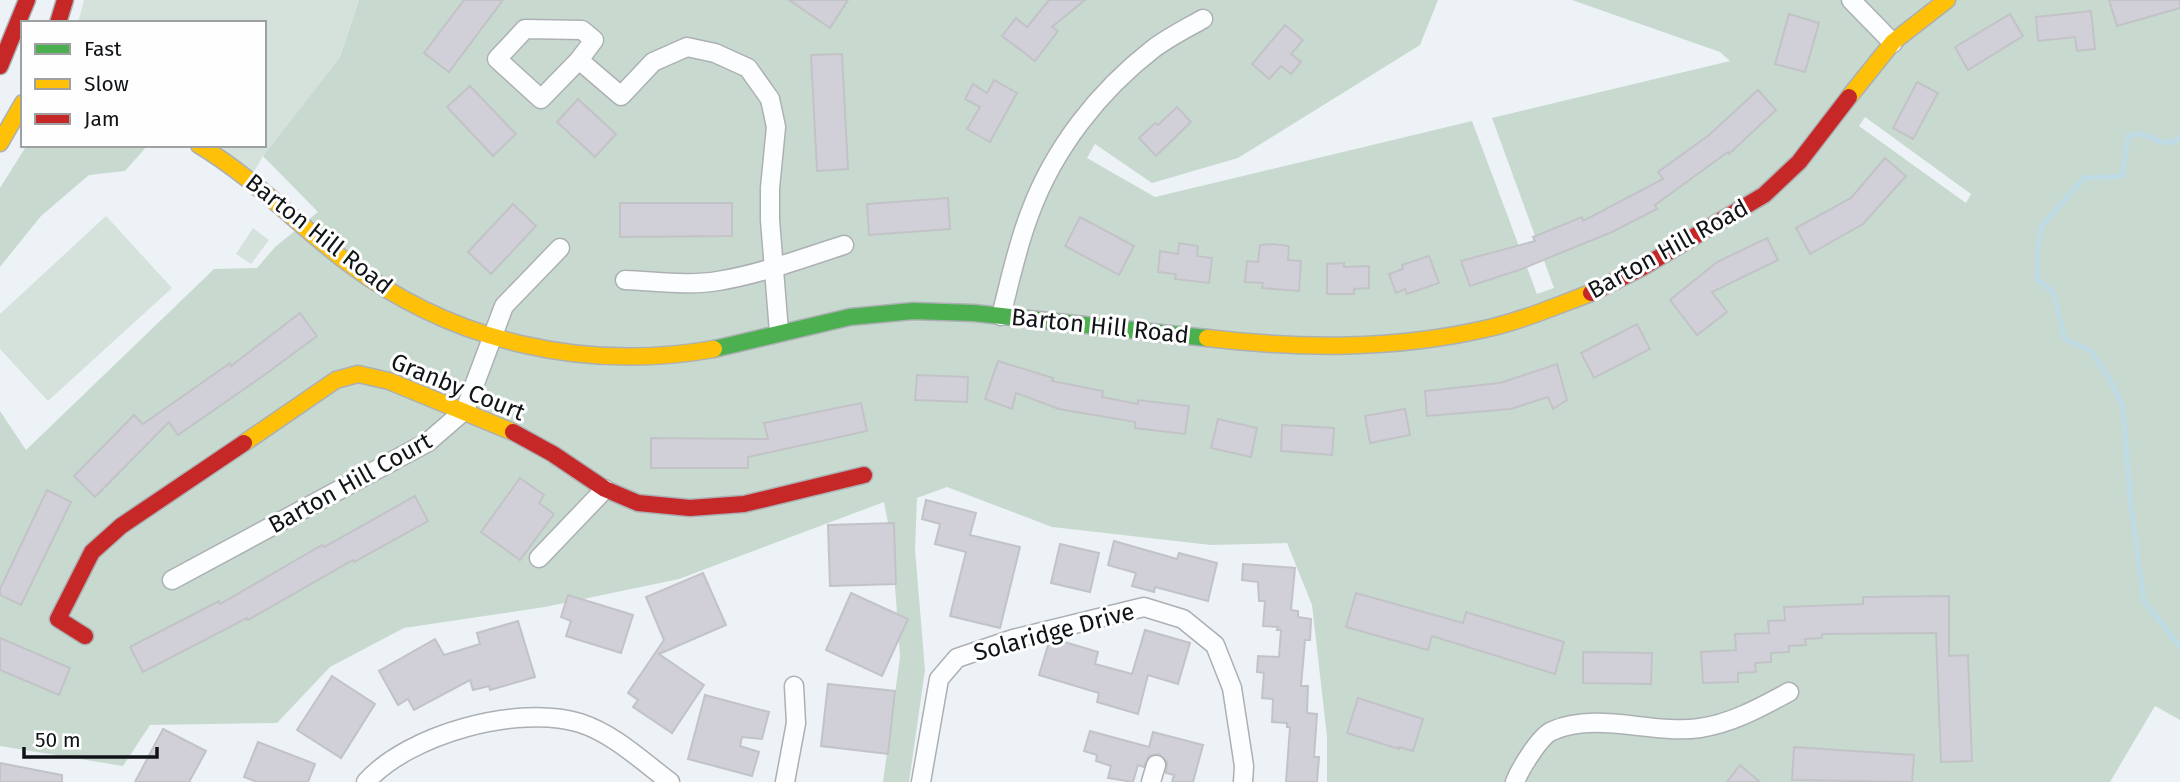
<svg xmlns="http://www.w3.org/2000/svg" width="2180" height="782" viewBox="0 0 2180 782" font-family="'Fira Sans',sans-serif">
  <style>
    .green { fill: #d5e1db }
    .forest { fill: #c8dacf; fill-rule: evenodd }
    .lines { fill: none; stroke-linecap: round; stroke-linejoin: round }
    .stream { stroke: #bfdce6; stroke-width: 5 }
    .building { fill: #d1cfd7; stroke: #c2c3c7; stroke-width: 2 }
    .street-casing { stroke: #acb0b4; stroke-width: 21 }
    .fast-casing { stroke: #acb0b4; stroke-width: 19 }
    .slow-casing { stroke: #acb0b4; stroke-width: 19 }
    .jam-casing { stroke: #acb0b4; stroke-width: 19 }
    .street { stroke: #fcfdfe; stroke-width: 18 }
    .fast { stroke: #4caf50; stroke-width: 16 }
    .slow { stroke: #ffc107; stroke-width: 16 }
    .jam { stroke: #c62828; stroke-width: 16 }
    .labels { text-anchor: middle; stroke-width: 6; stroke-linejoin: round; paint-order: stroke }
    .street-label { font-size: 24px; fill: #111417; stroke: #fefefe }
  </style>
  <rect width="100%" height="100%" fill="#edf2f7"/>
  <!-- green -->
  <g class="green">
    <path d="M84,0H359L340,57L263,156L254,172L216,145H264V23H78Z"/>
    <path d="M106,216L172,288L48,401L0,349V314Z"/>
    <path d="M253,228L269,240L251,264L236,254Z"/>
  </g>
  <!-- forest -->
  <g class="forest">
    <path d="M359,0H1438L1420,45L1238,158L1152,183L1095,144L1087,158L1155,197L1472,121L1537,294L1554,288L1492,118L1730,61L1720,52L1572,0H2180V720L2155,706L2110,782H1327V737L1312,605L1287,543L1211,545L1052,527L947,487L917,498L915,549L925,670L909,782H883L900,657L892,544L884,502L679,579L545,607L404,628L330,667L277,723L150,725L123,766L0,746V411L26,450L214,269L257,268L275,247L318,212L263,156L340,57ZM1865,117L1971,194L1966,203L1859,126Z"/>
    <path d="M27,145H148L125,171L89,175L41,216L0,267V188Z"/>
  </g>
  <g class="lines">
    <!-- stream -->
    <path class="stream" d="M2180,138C2160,150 2156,136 2140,134C2136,134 2132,135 2128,136L2122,176L2084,178L2041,227L2037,252V279L2053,292L2065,339L2091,351L2110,380L2123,407L2130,497L2144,601L2180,647"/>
  </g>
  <!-- building -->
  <g class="building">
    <path d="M464,0H503L449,72L424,53Z"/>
    <path d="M789,0H848L830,28Z"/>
    <path d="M1049,0H1085L1052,27L1058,31L1035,61L1002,36L1016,18L1027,27Z"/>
    <path d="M2109,0H2180V8L2117,26Z"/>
    <path d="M2091,11L2095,49L2077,51L2075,37L2038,41L2036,17Z"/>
    <path d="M1789,14L1819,23L1805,72L1775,64Z"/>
    <path d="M2010,14L2023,36L1968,70L1955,47Z"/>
    <path d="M1285,25L1303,40L1291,54L1301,62L1291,74L1281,66L1269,79L1252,64Z"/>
    <path d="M842,54L848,169L817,171L811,55Z"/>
    <path d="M994,80L1017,93L990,142L967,129L980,107L965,99L973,84L987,93Z"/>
    <path d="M1917,82L1938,93L1913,139L1893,128Z"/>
    <path d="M470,86L516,134L493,156L447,107Z"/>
    <path d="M1758,90L1776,110L1729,154L1728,152L1655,205L1657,209L1612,232L1519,270L1470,286L1461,261L1535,241L1533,237L1582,217L1583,221L1663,179L1658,172L1709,135Z"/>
    <path d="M578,99L616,134L595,157L557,122Z"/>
    <path d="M1177,107L1191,122L1156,156L1139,138L1155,123L1158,125Z"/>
    <path d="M1885,158L1906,176L1863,224L1810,254L1796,228L1851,198Z"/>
    <path d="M948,198L950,229L869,235L867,204Z"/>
    <path d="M620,203H732V236L620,237Z"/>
    <path d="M513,204L536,226L491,274L468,252Z"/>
    <path d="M1080,217L1134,246L1119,275L1065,246Z"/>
    <path d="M1767,238L1778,260L1712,292L1727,312L1697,335L1670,300L1717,262Z"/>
    <path d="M1179,243L1198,246L1197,256L1212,258L1209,283L1175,279L1176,274L1158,272L1160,251L1178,254Z"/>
    <path d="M1273,244L1289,246L1288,260L1301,261L1299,291L1262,288L1263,283L1245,282L1247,261L1258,262L1260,245Z"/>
    <path d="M1429,256L1439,283L1407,294L1405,289L1396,293L1389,274L1403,269L1402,265Z"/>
    <path d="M1344,263V267L1369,266V288L1354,289V294H1327V264Z"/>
    <path d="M300,313L317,336L263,376L178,435L169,422L95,497L74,476L134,415L143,424L230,363L231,366Z"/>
    <path d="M1637,324L1650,349L1594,378L1581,353Z"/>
    <path d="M998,361L1053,378L1052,381L1103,391L1102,397L1138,404V400L1189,406L1185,434L1135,428V422L1059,409L1016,393L1012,409L985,399Z"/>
    <path d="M1557,364L1567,400L1553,409L1548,397L1511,409L1427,416L1425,391L1500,383Z"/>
    <path d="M917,375L968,377L967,402L915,400Z"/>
    <path d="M861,403L867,431L748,457V468H651V438L768,439L764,423Z"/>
    <path d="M1405,409L1410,435L1370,443L1365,416Z"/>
    <path d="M1218,419L1257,428L1251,457L1211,448Z"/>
    <path d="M1282,425L1334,428L1332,455L1281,451Z"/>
    <path d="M520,478L544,495L539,503L554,514L520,560L481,532Z"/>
    <path d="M47,490L71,502L21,605L0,595V589Z"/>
    <path d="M415,496L428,521L354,562L353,560L248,620L247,618L143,672L130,647L219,601L220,604L322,545L324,547Z"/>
    <path d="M926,500L976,513L970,535L1020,547L1000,628L950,616L966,552L935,544L940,524L922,519Z"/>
    <path d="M894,523L896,584L830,586L828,525Z"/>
    <path d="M1114,541L1177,559L1179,553L1217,563L1208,601L1155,587L1154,592L1132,586L1136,573L1108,565Z"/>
    <path d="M1060,544L1099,553L1090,592L1051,583Z"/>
    <path d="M1243,564L1295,568L1291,610L1298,611V617L1311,619L1310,640H1305L1301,686H1308L1307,713L1317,714L1314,757H1319L1317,782H1286L1290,727H1287V723L1272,722L1273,699L1262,698L1264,673L1257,672L1258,656L1279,657L1281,630H1277L1278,627L1263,626L1265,601H1259L1258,582L1242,580Z"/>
    <path d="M703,573L726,625L659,654L704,685L672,733L633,707L638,700L628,693L664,640L646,597Z"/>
    <path d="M851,593L908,619L882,676L826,650Z"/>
    <path d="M1356,593L1463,623L1466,612L1564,642L1555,674L1432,636L1428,650L1346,627Z"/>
    <path d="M568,595L633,615L621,653L566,636L571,621L561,617Z"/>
    <path d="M1949,596V656L1968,655L1972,761L1941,762L1936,633L1822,634V638L1805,639L1806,645L1789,646V652L1771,653V662L1755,663L1756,672L1738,673V682L1703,683L1701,652L1736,650L1735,634L1769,633L1768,621L1785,620L1784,607L1863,604V597Z"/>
    <path d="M518,621L535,677L490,690L489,686L473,690L470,680L414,710L408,699L398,705L379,671L435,639L444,655L480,644L477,633Z"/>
    <path d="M1145,630L1190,643L1178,684L1148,675L1138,714L1097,702L1099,693L1039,675L1049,642L1058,640L1098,652L1095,664L1132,674Z"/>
    <path d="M0,638L70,668L59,695L0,670Z"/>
    <path d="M1583,652L1652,653L1651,684L1583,683Z"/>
    <path d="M332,676L375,704L341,758L297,730Z"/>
    <path d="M828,684L895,691L888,754L821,746Z"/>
    <path d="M705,695L769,712L762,739L742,737L740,746L759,752L752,776L688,759Z"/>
    <path d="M1358,698L1423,719L1413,751L1399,747V749L1347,733Z"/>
    <path d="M163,729L206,751L189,782H135Z"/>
    <path d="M1090,731L1149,747L1153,732L1203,745L1193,782H1172L1174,775L1166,773L1167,762L1159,754L1149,756L1144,767L1138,765L1133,782L1108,778L1111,766L1096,761L1097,755L1084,751Z"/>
    <path d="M258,742L315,764L308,782H257L244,777Z"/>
    <path d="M1794,747L1914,755L1912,782L1792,780Z"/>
    <path d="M0,763L62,775V782H0Z"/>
    <path d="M1740,765L1760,782H1727Z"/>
  </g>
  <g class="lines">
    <defs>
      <g id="street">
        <path d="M1851,0L1893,43"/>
        <path d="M525,29L582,30L594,40L579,60L541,99L497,59Z"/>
        <path d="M579,60L621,96L653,62L687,47L715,53L748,68L770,99L776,127L770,188V220L779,332"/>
        <path d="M625,280C655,281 688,286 718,281C761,274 803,258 844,245"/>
        <path d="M1001,316C1010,281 1017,246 1030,213C1054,148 1099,91 1153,49C1169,37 1187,28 1203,19"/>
        <path d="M539,558L605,489"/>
        <path d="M172,580L428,442L465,410L504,306L560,248"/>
        <path d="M366,782C409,734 518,704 580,723C614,734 642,761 670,782"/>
        <path d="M785,782L796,723L794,686"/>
        <path d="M921,782L939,679L957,658L1013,639L1144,607L1183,619L1215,645L1232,688L1244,766L1243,782"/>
        <path d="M1151,782L1156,765"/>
        <path d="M1515,782C1520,769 1540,736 1552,731C1597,711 1653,735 1700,728C1733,723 1761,707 1789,692"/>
      </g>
      <path id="fast" d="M714,349L850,317L913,311L974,313L1207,338"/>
      <g id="slow">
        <path d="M1849,97L1893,42L1947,0"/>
        <path d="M0,143L23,103"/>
        <path d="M199,145C254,178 298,225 348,263C453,342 585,372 714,349"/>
        <path d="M1207,338C1301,349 1392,350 1485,329C1521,321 1556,306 1591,293"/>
        <path d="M244,443L336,380L358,374L389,381L513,432"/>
      </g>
      <g id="jam">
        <path d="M58,23L65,0"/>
        <path d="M0,66L27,0"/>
        <path d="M1591,293L1643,267L1764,195L1799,162L1849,97"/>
        <path d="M513,432L553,454L605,489L638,503L690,508L744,504L864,475"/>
        <path d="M85,636L58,619L92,552L121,526L244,443"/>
      </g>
    </defs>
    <!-- street casing -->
    <use href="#street" class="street-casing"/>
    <!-- fast casing -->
    <use href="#fast" class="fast-casing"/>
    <!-- slow casing -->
    <use href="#slow" class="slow-casing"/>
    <!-- jam casing -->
    <use href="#jam" class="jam-casing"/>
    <!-- street -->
    <use href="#street" class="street"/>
    <!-- fast -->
    <use href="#fast" class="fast"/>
    <!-- slow -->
    <use href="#slow" class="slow"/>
    <!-- jam -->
    <use href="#jam" class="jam"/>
  </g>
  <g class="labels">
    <!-- street labels -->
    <g class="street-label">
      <text transform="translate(319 234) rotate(38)" y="8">Barton Hill Road</text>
      <text transform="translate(1668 249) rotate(-29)" y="8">Barton Hill Road</text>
      <text transform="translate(1100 326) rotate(6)" y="8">Barton Hill Road</text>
      <text transform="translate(458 387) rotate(22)" y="8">Granby Court</text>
      <text transform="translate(350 483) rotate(-29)" y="8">Barton Hill Court</text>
      <text transform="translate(1054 632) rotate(-15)" y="8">Solaridge Drive</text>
    </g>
  </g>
  <!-- legend -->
  <rect x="21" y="21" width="245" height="126" fill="#fefefe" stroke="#9fa0a2" stroke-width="2"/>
  <rect x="35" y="44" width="35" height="10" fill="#4caf50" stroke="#9fa0a2" stroke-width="2"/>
  <text x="84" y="56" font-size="21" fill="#111417">Fast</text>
  <rect x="35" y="79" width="35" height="10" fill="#ffc107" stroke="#9fa0a2" stroke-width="2"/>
  <text x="84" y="91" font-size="21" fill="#111417">Slow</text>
  <rect x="35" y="114" width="35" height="10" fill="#c62828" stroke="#9fa0a2" stroke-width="2"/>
  <text x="84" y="126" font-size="21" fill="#111417">Jam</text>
  <!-- scale -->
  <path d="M24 747v10h133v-10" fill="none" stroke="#111417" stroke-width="3.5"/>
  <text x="35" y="747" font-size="21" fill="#111417" stroke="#fefefe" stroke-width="5" paint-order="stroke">50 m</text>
</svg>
